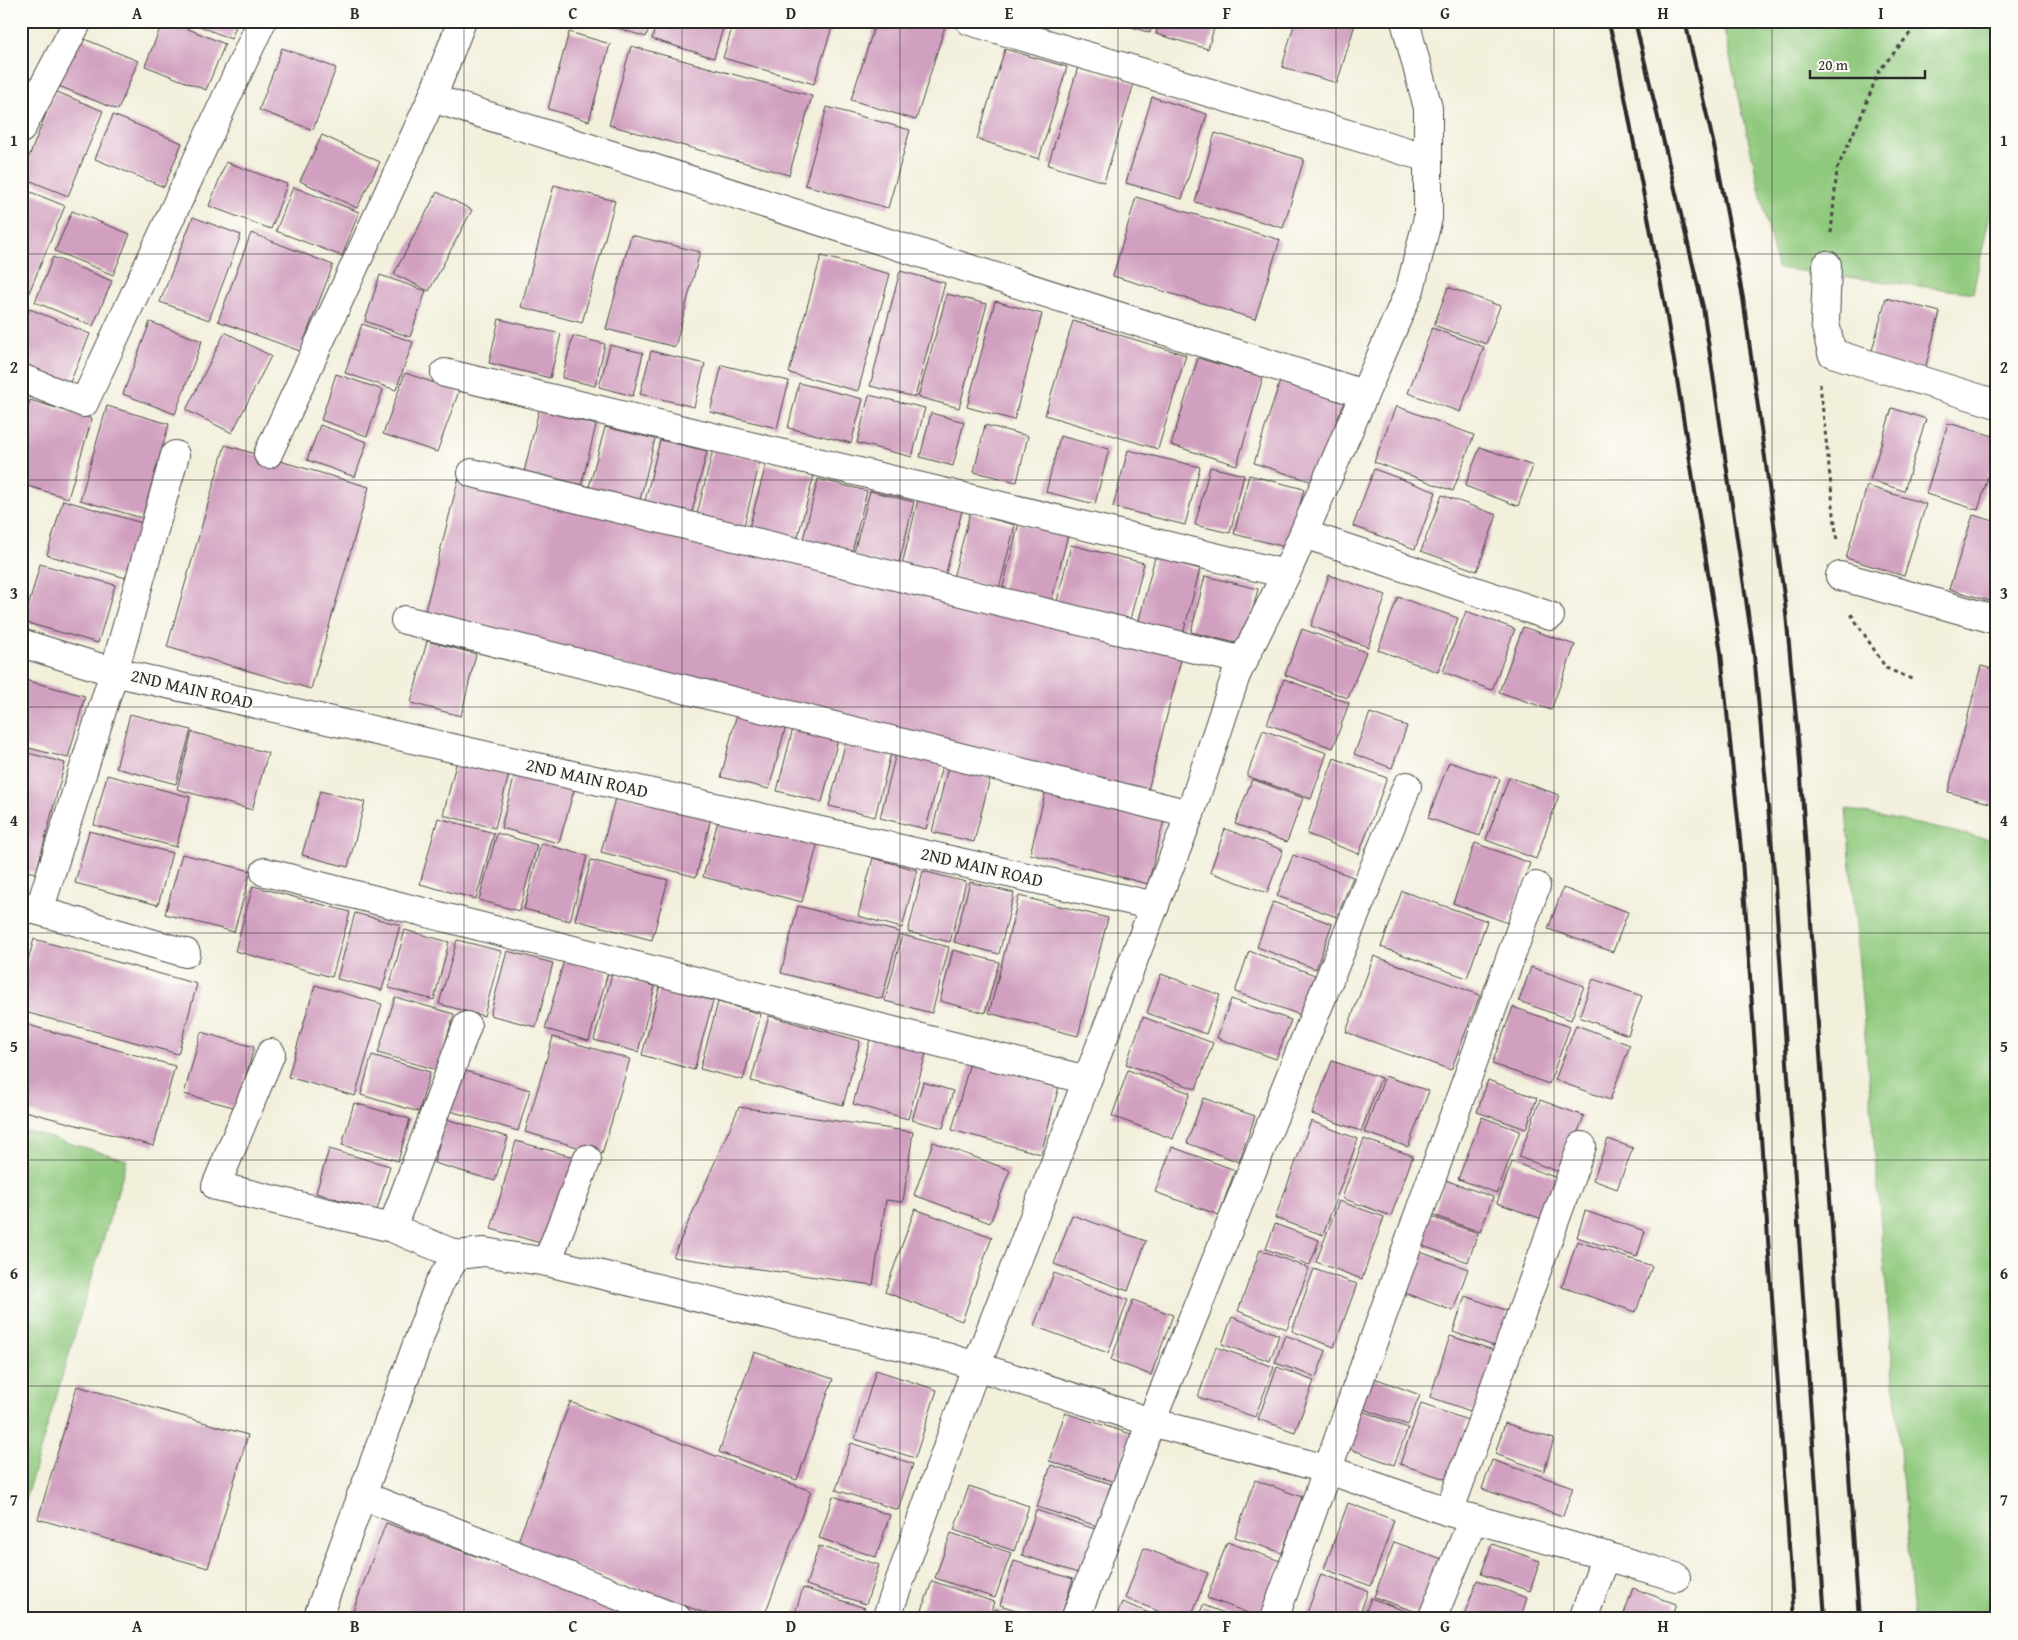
<svg xmlns="http://www.w3.org/2000/svg" width="2018" height="1640" viewBox="0 0 2018 1640" font-family="'Gentium Book Plus',serif">
  <style>
    .green { fill: #8fc97d; stroke: #5d7a54 }
    .building { fill: #d1a0c0 }
    .lines { fill: none; stroke-linecap: round; stroke-linejoin: round }
    .minor-casing { stroke: #494845; stroke-width: 30 }
    .path { stroke: #494845; stroke-width: 3; stroke-dasharray: 4 4; stroke-linecap: butt }
    .minor { stroke: #fff; stroke-width: 28 }
    .rail { stroke: #2b2b2b; stroke-width: 4 }
    .grid { fill: none; stroke: #2b2b2b; stroke-width: 1; stroke-opacity: 0.55 }
    .labels { text-anchor: middle; stroke-width: 4.5; stroke-linejoin: round; paint-order: stroke }
    .street-label { font-size: 18px; fill: #2b2b2b; stroke: #fdfcf7 }
    .neatline { fill: none; stroke: #2b2b2b; stroke-width: 2 }
    .grid-label { font-size: 16px; text-anchor: middle; font-weight: bold; fill: #2b2b2b }
  </style>
  <rect width="100%" height="100%" fill="#fdfcf7"/>
  <filter id="ink" filterUnits="userSpaceOnUse"><feTurbulence type="fractalNoise" baseFrequency=".02" numOctaves="2"/><feDisplacementMap in="SourceGraphic" scale="10" xChannelSelector="R" yChannelSelector="G"/><feConvolveMatrix kernelMatrix="1 2 1 2 8 2 1 2 1" color-interpolation-filters="sRGB"/></filter>
  <filter id="wash" filterUnits="userSpaceOnUse"><feTurbulence type="fractalNoise" baseFrequency=".0096" numOctaves="4" result="noise"/><feDisplacementMap in="SourceGraphic" scale="20" xChannelSelector="R" yChannelSelector="G"/><feGaussianBlur stdDeviation="1.12" result="paint"/><feColorMatrix in="noise" values="0 0 0 0 0 0 0 0 0 0 0 0 0 0 0 0 0 1.4 0 .05"/><feComposite in="paint" operator="in"/></filter>
  <g filter="url(#wash)">
    <rect width="100%" height="100%" fill="#f2efdb"/>
    <!-- green -->
    <g class="green">
      <path d="M1722,21H1997V182L1973,293L1777,268Z"/>
      <path d="M1846,809L1997,841V1619H1914Z"/>
      <path d="M21,1129L127,1160L21,1514Z"/>
    </g>
    <g id="blocks">
      <!-- building -->
      <g class="building">
        <path d="M163,21H169L225,44L206,90L145,66Z"/>
        <path d="M187,21H238L231,39Z"/>
        <path d="M595,21H651L646,37Z"/>
        <path d="M657,21H725L714,58L652,39Z"/>
        <path d="M734,21H834L814,84L723,58Z"/>
        <path d="M876,21H930L945,26L916,120L851,100Z"/>
        <path d="M1113,21H1153L1150,33Z"/>
        <path d="M1160,21H1216L1208,49L1156,34Z"/>
        <path d="M1295,21H1356L1337,83L1282,67Z"/>
        <path d="M569,32L610,44L589,121L548,109Z"/>
        <path d="M77,36L138,61L118,110L56,85Z"/>
        <path d="M631,46L812,96L789,175L609,125Z"/>
        <path d="M282,48L336,68L313,130L259,110Z"/>
        <path d="M1005,49L1067,67L1039,159L977,139Z"/>
        <path d="M1078,67L1134,83L1104,182L1048,165Z"/>
        <path d="M55,91L103,111L68,196L21,177Z"/>
        <path d="M1152,97L1207,114L1182,199L1126,183Z"/>
        <path d="M827,107L910,130L888,208L805,185Z"/>
        <path d="M113,115L182,143L164,187L95,159Z"/>
        <path d="M1215,133L1304,159L1283,228L1195,202Z"/>
        <path d="M322,135L380,162L357,208L300,181Z"/>
        <path d="M226,162L287,184L271,229L209,206Z"/>
        <path d="M554,185L615,201L582,323L521,307Z"/>
        <path d="M293,187L359,212L342,256L276,231Z"/>
        <path d="M21,188L65,206L28,295L21,292Z"/>
        <path d="M437,192L472,210L429,291L394,274Z"/>
        <path d="M1136,197L1280,240L1255,319L1113,276Z"/>
        <path d="M72,211L130,234L113,275L55,251Z"/>
        <path d="M193,217L241,235L209,320L160,302Z"/>
        <path d="M251,233L333,265L300,351L218,321Z"/>
        <path d="M631,235L700,252L675,347L606,329Z"/>
        <path d="M821,256L890,274L858,391L789,373Z"/>
        <path d="M53,257L112,281L93,326L35,302Z"/>
        <path d="M900,271L945,283L915,397L870,386Z"/>
        <path d="M380,275L426,291L410,337L365,321Z"/>
        <path d="M1448,287L1500,306L1486,344L1434,325Z"/>
        <path d="M947,294L987,304L959,408L918,397Z"/>
        <path d="M1886,298L1940,312L1924,373L1870,358Z"/>
        <path d="M995,301L1042,314L1014,420L967,407Z"/>
        <path d="M30,309L90,334L69,385L21,366V329Z"/>
        <path d="M499,319L561,334L550,378L489,363Z"/>
        <path d="M1073,321L1186,355L1158,449L1045,415Z"/>
        <path d="M150,322L202,341L175,414L123,394Z"/>
        <path d="M362,324L413,342L396,390L345,373Z"/>
        <path d="M1432,328L1484,347L1460,412L1408,393Z"/>
        <path d="M225,332L271,356L232,433L186,410Z"/>
        <path d="M573,336L605,344L595,386L562,378Z"/>
        <path d="M610,345L643,353L633,396L599,387Z"/>
        <path d="M651,351L705,364L694,407L640,394Z"/>
        <path d="M1198,358L1263,377L1237,465L1171,445Z"/>
        <path d="M722,365L789,381L777,428L710,412Z"/>
        <path d="M405,373L459,391L437,452L383,434Z"/>
        <path d="M336,374L383,390L367,436L321,420Z"/>
        <path d="M1280,381L1346,402L1319,484L1254,463Z"/>
        <path d="M799,383L863,399L851,443L788,428Z"/>
        <path d="M869,395L925,408L912,457L857,443Z"/>
        <path d="M30,400L92,419L68,498L21,484V428Z"/>
        <path d="M107,406L169,424L142,518L80,500Z"/>
        <path d="M1396,406L1474,435L1453,491L1374,462Z"/>
        <path d="M1892,408L1926,419L1904,491L1870,480Z"/>
        <path d="M539,410L596,425L580,491L523,476Z"/>
        <path d="M931,413L964,422L953,466L920,457Z"/>
        <path d="M1948,423L1997,437V448L1978,510L1926,494Z"/>
        <path d="M320,425L367,442L355,477L307,460Z"/>
        <path d="M985,425L1028,436L1017,482L974,472Z"/>
        <path d="M605,427L655,439L639,504L588,491Z"/>
        <path d="M1060,436L1109,449L1095,504L1046,492Z"/>
        <path d="M660,440L707,451L691,516L644,505Z"/>
        <path d="M225,445L369,487L311,689L167,647Z"/>
        <path d="M1480,447L1533,466L1518,506L1465,486Z"/>
        <path d="M713,450L760,461L743,530L696,518Z"/>
        <path d="M1128,450L1200,467L1185,525L1113,507Z"/>
        <path d="M766,464L814,475L796,544L748,532Z"/>
        <path d="M1210,467L1244,475L1230,533L1195,525Z"/>
        <path d="M1374,469L1436,492L1415,549L1353,526Z"/>
        <path d="M460,473L1183,652L1147,794L424,615Z"/>
        <path d="M1249,475L1304,489L1289,548L1234,534Z"/>
        <path d="M818,479L867,491L851,556L802,544Z"/>
        <path d="M1867,486L1926,504L1904,576L1846,558Z"/>
        <path d="M870,491L914,502L898,567L853,556Z"/>
        <path d="M1442,495L1497,515L1477,571L1421,551Z"/>
        <path d="M63,500L142,523L126,578L47,555Z"/>
        <path d="M918,500L962,511L945,576L902,565Z"/>
        <path d="M970,513L1015,525L999,589L953,578Z"/>
        <path d="M1973,515L1997,522V603L1949,589Z"/>
        <path d="M1019,523L1068,535L1051,602L1002,590Z"/>
        <path d="M1071,545L1144,563L1129,624L1056,605Z"/>
        <path d="M1155,557L1200,569L1183,634L1138,624Z"/>
        <path d="M40,564L115,585L98,643L24,622Z"/>
        <path d="M1329,575L1386,595L1368,647L1311,626Z"/>
        <path d="M1205,576L1258,589L1244,645L1191,632Z"/>
        <path d="M1398,597L1458,618L1438,672L1378,650Z"/>
        <path d="M1466,611L1515,629L1492,690L1443,672Z"/>
        <path d="M1523,627L1575,645L1551,710L1499,692Z"/>
        <path d="M1302,629L1366,652L1348,698L1285,675Z"/>
        <path d="M427,641L476,654L461,716L411,703Z"/>
        <path d="M1981,666L1997,670V805L1948,792Z"/>
        <path d="M21,679L85,696L68,758L21,746Z"/>
        <path d="M1284,679L1349,703L1333,748L1267,724Z"/>
        <path d="M737,713L786,725L769,789L721,777Z"/>
        <path d="M1370,713L1407,726L1392,768L1354,754Z"/>
        <path d="M130,714L191,730L176,784L116,768Z"/>
        <path d="M793,728L838,739L822,802L777,791Z"/>
        <path d="M1263,730L1327,753L1311,799L1247,776Z"/>
        <path d="M192,732L268,753L252,810L177,789Z"/>
        <path d="M846,741L891,753L875,817L829,806Z"/>
        <path d="M21,751L65,763L36,873L21,870Z"/>
        <path d="M896,753L942,765L926,829L880,818Z"/>
        <path d="M1334,758L1387,778L1359,854L1307,834Z"/>
        <path d="M457,760L509,774L495,828L443,815Z"/>
        <path d="M1449,762L1500,779L1480,836L1428,818Z"/>
        <path d="M948,767L990,778L974,842L932,832Z"/>
        <path d="M515,774L574,790L559,843L501,828Z"/>
        <path d="M107,775L190,797L176,847L94,825Z"/>
        <path d="M1509,777L1559,795L1536,859L1486,840Z"/>
        <path d="M1252,779L1303,798L1287,842L1235,824Z"/>
        <path d="M1046,790L1164,820L1148,884L1030,854Z"/>
        <path d="M320,791L365,802L348,867L302,855Z"/>
        <path d="M616,794L711,818L696,877L601,852Z"/>
        <path d="M719,817L818,842L802,902L703,877Z"/>
        <path d="M438,818L494,833L476,899L420,884Z"/>
        <path d="M1225,829L1283,850L1267,893L1210,872Z"/>
        <path d="M89,831L172,853L158,905L75,883Z"/>
        <path d="M497,833L537,845L519,911L479,900Z"/>
        <path d="M541,843L587,856L570,921L524,909Z"/>
        <path d="M1475,843L1530,863L1508,923L1453,903Z"/>
        <path d="M182,854L251,871L234,932L165,914Z"/>
        <path d="M1293,855L1353,877L1337,917L1277,896Z"/>
        <path d="M873,858L917,870L902,928L858,916Z"/>
        <path d="M591,860L668,880L652,940L575,920Z"/>
        <path d="M923,871L966,882L950,942L908,932Z"/>
        <path d="M970,882L1014,893L999,954L954,942Z"/>
        <path d="M253,886L350,912L332,977L235,951Z"/>
        <path d="M1563,888L1628,912L1613,952L1548,929Z"/>
        <path d="M1402,891L1487,921L1467,978L1381,947Z"/>
        <path d="M1019,896L1108,918L1078,1036L989,1013Z"/>
        <path d="M1273,902L1332,924L1316,969L1257,947Z"/>
        <path d="M798,906L899,932L882,999L781,973Z"/>
        <path d="M355,913L400,925L382,990L337,979Z"/>
        <path d="M405,930L449,942L434,1000L389,988Z"/>
        <path d="M902,935L949,947L932,1013L885,1001Z"/>
        <path d="M34,939L197,984L178,1054L21,1011V985Z"/>
        <path d="M457,940L501,951L484,1016L439,1004Z"/>
        <path d="M953,950L999,962L985,1013L940,1001Z"/>
        <path d="M507,951L553,963L536,1027L490,1015Z"/>
        <path d="M1249,951L1315,975L1301,1015L1235,992Z"/>
        <path d="M1374,956L1480,995L1451,1070L1346,1032Z"/>
        <path d="M564,960L608,972L589,1041L545,1029Z"/>
        <path d="M1531,967L1584,986L1571,1020L1519,1001Z"/>
        <path d="M612,974L655,986L638,1052L594,1040Z"/>
        <path d="M1161,974L1220,995L1206,1034L1147,1013Z"/>
        <path d="M1593,979L1642,996L1628,1035L1579,1017Z"/>
        <path d="M315,985L382,1004L355,1096L288,1077Z"/>
        <path d="M660,986L713,1001L694,1070L642,1055Z"/>
        <path d="M395,997L454,1014L437,1070L378,1053Z"/>
        <path d="M1231,999L1291,1020L1276,1059L1217,1038Z"/>
        <path d="M718,1002L761,1014L743,1080L700,1069Z"/>
        <path d="M1513,1007L1570,1027L1549,1084L1492,1064Z"/>
        <path d="M769,1016L860,1041L843,1105L751,1081Z"/>
        <path d="M1143,1017L1213,1043L1196,1089L1126,1064Z"/>
        <path d="M21,1023L175,1066L154,1146L21,1110Z"/>
        <path d="M1576,1025L1630,1045L1610,1100L1555,1080Z"/>
        <path d="M201,1032L254,1047L237,1108L184,1094Z"/>
        <path d="M871,1036L927,1050L908,1119L853,1104Z"/>
        <path d="M553,1037L630,1059L602,1154L525,1132Z"/>
        <path d="M372,1055L430,1072L419,1112L361,1095Z"/>
        <path d="M1332,1061L1381,1078L1361,1131L1312,1114Z"/>
        <path d="M970,1062L1059,1086L1041,1154L952,1130Z"/>
        <path d="M462,1070L530,1090L518,1131L450,1111Z"/>
        <path d="M1128,1070L1190,1093L1173,1139L1112,1116Z"/>
        <path d="M1385,1076L1429,1091L1408,1147L1364,1132Z"/>
        <path d="M1488,1080L1537,1098L1526,1129L1477,1112Z"/>
        <path d="M923,1082L953,1091L943,1128L912,1120Z"/>
        <path d="M1203,1098L1255,1116L1239,1162L1187,1143Z"/>
        <path d="M1540,1100L1584,1116L1562,1173L1519,1157Z"/>
        <path d="M354,1103L410,1119L398,1161L342,1145Z"/>
        <path d="M739,1107L913,1132L903,1202L886,1200L873,1285L673,1257Z"/>
        <path d="M1482,1117L1520,1131L1497,1193L1458,1179Z"/>
        <path d="M446,1119L508,1137L495,1181L434,1163Z"/>
        <path d="M1311,1121L1358,1139L1323,1235L1275,1218Z"/>
        <path d="M1364,1139L1413,1156L1391,1216L1342,1198Z"/>
        <path d="M1608,1139L1633,1148L1617,1189L1593,1180Z"/>
        <path d="M516,1141L577,1158L551,1246L491,1229Z"/>
        <path d="M933,1142L1010,1170L990,1223L914,1195Z"/>
        <path d="M1172,1147L1235,1170L1219,1215L1155,1192Z"/>
        <path d="M329,1149L390,1166L377,1210L316,1193Z"/>
        <path d="M1512,1162L1560,1179L1545,1220L1497,1203Z"/>
        <path d="M1445,1180L1493,1197L1480,1232L1433,1215Z"/>
        <path d="M1339,1201L1384,1217L1362,1279L1316,1262Z"/>
        <path d="M915,1209L992,1237L962,1321L885,1292Z"/>
        <path d="M1585,1211L1645,1231L1637,1257L1577,1237Z"/>
        <path d="M1072,1215L1146,1241L1128,1291L1054,1264Z"/>
        <path d="M1430,1216L1478,1233L1468,1262L1420,1245Z"/>
        <path d="M1275,1224L1319,1240L1310,1265L1266,1249Z"/>
        <path d="M1577,1241L1652,1266L1636,1312L1562,1287Z"/>
        <path d="M1260,1250L1309,1268L1287,1329L1238,1311Z"/>
        <path d="M1420,1252L1468,1269L1453,1311L1405,1293Z"/>
        <path d="M1314,1269L1357,1284L1334,1347L1292,1331Z"/>
        <path d="M1054,1273L1128,1300L1108,1353L1034,1326Z"/>
        <path d="M1465,1296L1508,1311L1497,1347L1453,1332Z"/>
        <path d="M1133,1300L1173,1315L1151,1375L1111,1360Z"/>
        <path d="M1232,1317L1279,1335L1270,1361L1222,1344Z"/>
        <path d="M1285,1335L1326,1351L1316,1377L1275,1363Z"/>
        <path d="M1450,1336L1497,1351L1476,1413L1430,1397Z"/>
        <path d="M1216,1347L1274,1367L1255,1417L1198,1397Z"/>
        <path d="M754,1352L833,1379L797,1480L719,1452Z"/>
        <path d="M1277,1367L1314,1381L1295,1432L1258,1419Z"/>
        <path d="M876,1370L937,1390L915,1458L855,1439Z"/>
        <path d="M1369,1376L1420,1395L1408,1425L1358,1407Z"/>
        <path d="M77,1386L248,1435L208,1568L38,1519Z"/>
        <path d="M570,1402L811,1491L763,1619H721L517,1544Z"/>
        <path d="M1421,1404L1468,1420L1448,1480L1400,1464Z"/>
        <path d="M1356,1409L1408,1428L1394,1465L1342,1446Z"/>
        <path d="M1065,1413L1131,1434L1115,1482L1049,1461Z"/>
        <path d="M1505,1423L1554,1439L1544,1471L1495,1454Z"/>
        <path d="M851,1443L913,1464L898,1510L836,1490Z"/>
        <path d="M1492,1460L1573,1487L1563,1516L1482,1489Z"/>
        <path d="M1051,1465L1111,1484L1097,1526L1037,1507Z"/>
        <path d="M1255,1480L1302,1497L1282,1553L1235,1537Z"/>
        <path d="M969,1486L1029,1506L1014,1551L954,1530Z"/>
        <path d="M833,1496L890,1515L876,1557L819,1538Z"/>
        <path d="M1348,1503L1394,1520L1371,1586L1324,1569Z"/>
        <path d="M1036,1510L1095,1529L1081,1574L1022,1555Z"/>
        <path d="M386,1523L646,1619H350Z"/>
        <path d="M951,1533L1011,1553L995,1598L935,1578Z"/>
        <path d="M1227,1542L1280,1561L1260,1617L1207,1598Z"/>
        <path d="M1394,1542L1442,1559L1422,1614L1374,1597Z"/>
        <path d="M1492,1544L1540,1561L1530,1591L1481,1574Z"/>
        <path d="M819,1546L879,1565L866,1604L806,1585Z"/>
        <path d="M1144,1548L1208,1573L1190,1619H1178L1125,1598Z"/>
        <path d="M1014,1561L1073,1579L1060,1619H1044L1000,1605Z"/>
        <path d="M1321,1574L1368,1591L1358,1619H1305Z"/>
        <path d="M1477,1580L1527,1598L1520,1619H1463Z"/>
        <path d="M932,1581L994,1602L988,1619H919Z"/>
        <path d="M803,1588L865,1608L861,1619H793Z"/>
        <path d="M1633,1588L1676,1604L1671,1619H1622Z"/>
        <path d="M1371,1598L1418,1616L1417,1619H1363Z"/>
        <path d="M1122,1602L1164,1619H1116Z"/>
        <path d="M1203,1605L1240,1619H1198Z"/>
        <path d="M995,1609L1025,1618V1619H992Z"/>
      </g>
    </g>
  </g>
  <g filter="url(#ink)">
    <use href="#blocks" fill-opacity="0" stroke="#494845" stroke-width="1"/>
    <g class="lines">
      <defs>
        <g id="minor">
          <path d="M970,21L1428,158"/>
          <path d="M432,98L1364,394"/>
          <path d="M21,129L78,21"/>
          <path d="M1827,265L1825,323L1832,353L1997,404"/>
          <path d="M445,373L1286,574"/>
          <path d="M21,378L84,403L262,21"/>
          <path d="M268,454L432,98L462,21"/>
          <path d="M472,473L1244,661"/>
          <path d="M1304,534L1550,616"/>
          <path d="M1840,576L1997,620"/>
          <path d="M405,620L1190,814"/>
          <path d="M21,643L114,672L1155,906"/>
          <path d="M265,872L1087,1080"/>
          <path d="M21,905L39,911L114,672L175,455"/>
          <path d="M39,911L186,953"/>
          <path d="M271,1053L216,1186L392,1228L457,1255"/>
          <path d="M392,1228L467,1026"/>
          <path d="M547,1262L587,1159"/>
          <path d="M361,1495L678,1619"/>
          <path d="M1449,1512L1582,1146"/>
          <path d="M317,1619L439,1284L457,1255L484,1252L547,1262L947,1357L1151,1422L1326,1469L1449,1512L1606,1556L1676,1577"/>
          <path d="M886,1619L976,1367L1190,814L1236,675L1286,574L1410,289L1428,218V108L1405,21"/>
          <path d="M1075,1619L1151,1422L1407,786"/>
          <path d="M1274,1619L1536,886"/>
          <path d="M1432,1619L1473,1519"/>
          <path d="M1583,1619L1606,1556"/>
        </g>
      </defs>
      <!-- minor casing -->
      <use href="#minor" class="minor-casing"/>
      <!-- path -->
      <g class="path">
        <path d="M1831,233L1837,169L1862,114L1879,71L1916,26L1925,21"/>
        <path d="M1820,384L1837,542"/>
        <path d="M1851,614L1886,668L1914,680"/>
      </g>
      <!-- minor -->
      <use href="#minor" class="minor"/>
      <!-- rail -->
      <g class="rail">
        <path d="M1608,21L1616,50L1666,311L1721,653L1742,859L1794,1619"/>
        <path d="M1635,21L1703,307L1754,654L1774,871L1825,1619"/>
        <path d="M1685,21L1715,150L1743,298L1785,603L1799,749L1859,1619"/>
      </g>
    </g>
  </g>
  <!-- grid -->
  <path class="grid" d="M246,21V1619M464,21V1619M682,21V1619M900,21V1619M1118,21V1619M1336,21V1619M1554,21V1619M1772,21V1619M21,254H1997M21,480H1997M21,707H1997M21,933H1997M21,1160H1997M21,1386H1997"/>
  <g class="labels">
    <!-- street labels -->
    <g class="street-label">
      <text transform="translate(192 689) rotate(13)" y="6">2ND MAIN ROAD</text>
      <text transform="translate(587 778) rotate(13)" y="6">2ND MAIN ROAD</text>
      <text transform="translate(982 867) rotate(13)" y="6">2ND MAIN ROAD</text>
    </g>
  </g>
  <!-- margin -->
  <rect width="2018" height="1640" fill="none" stroke="#fdfcf7" stroke-width="55"/>
  <!-- scale -->
  <path d="M1810 70v8h115v-8" fill="none" stroke="#2b2b2b" stroke-width="2.5"/>
  <text x="1818" y="70" font-size="15" fill="#2b2b2b" stroke="#fdfcf7" stroke-width="4" paint-order="stroke">20 m</text>
  <rect x="28" y="28" width="1962" height="1584" class="neatline"/>
  <g class="grid-label">
    <text x="137" y="19">A</text>
    <text x="355" y="19">B</text>
    <text x="573" y="19">C</text>
    <text x="791" y="19">D</text>
    <text x="1009" y="19">E</text>
    <text x="1227" y="19">F</text>
    <text x="1445" y="19">G</text>
    <text x="1663" y="19">H</text>
    <text x="1881" y="19">I</text>
    <text x="14" y="146">1</text>
    <text x="2004" y="146">1</text>
    <text x="14" y="373">2</text>
    <text x="2004" y="373">2</text>
    <text x="14" y="599">3</text>
    <text x="2004" y="599">3</text>
    <text x="14" y="826">4</text>
    <text x="2004" y="826">4</text>
    <text x="14" y="1052">5</text>
    <text x="2004" y="1052">5</text>
    <text x="14" y="1279">6</text>
    <text x="2004" y="1279">6</text>
    <text x="14" y="1505">7</text>
    <text x="2004" y="1505">7</text>
    <text x="137" y="1632">A</text>
    <text x="355" y="1632">B</text>
    <text x="573" y="1632">C</text>
    <text x="791" y="1632">D</text>
    <text x="1009" y="1632">E</text>
    <text x="1227" y="1632">F</text>
    <text x="1445" y="1632">G</text>
    <text x="1663" y="1632">H</text>
    <text x="1881" y="1632">I</text>
  </g>
</svg>
